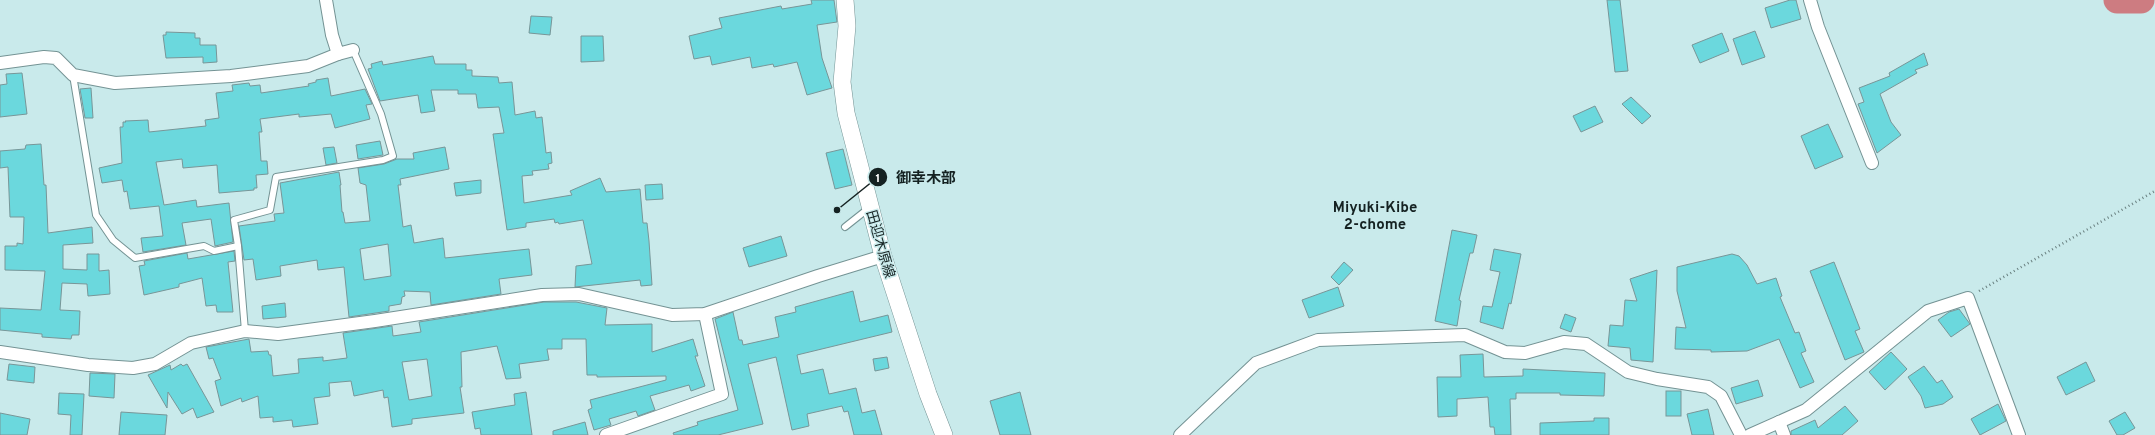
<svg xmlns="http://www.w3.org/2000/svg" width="2155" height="435" viewBox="0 0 2155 435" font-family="Overpass,'Noto Sans JP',sans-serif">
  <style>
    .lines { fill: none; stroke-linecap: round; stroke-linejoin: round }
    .river { stroke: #cd7c81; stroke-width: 27 }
    .building { fill: #6bd8dd; stroke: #789698; fill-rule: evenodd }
    .lane-casing { stroke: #749394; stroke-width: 8 }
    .street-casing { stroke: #749394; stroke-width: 14 }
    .secondary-casing { stroke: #749394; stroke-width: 18 }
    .path { stroke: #6a8181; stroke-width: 2.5; stroke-dasharray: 1 3; stroke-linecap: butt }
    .lane { stroke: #fff; stroke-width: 6 }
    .street { stroke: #fff; stroke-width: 12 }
    .secondary { stroke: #fff; stroke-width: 17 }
    .labels { text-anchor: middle; stroke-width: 3; stroke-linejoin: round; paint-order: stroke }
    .street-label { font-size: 14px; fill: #152222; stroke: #c9eaeb }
    .neighbourhood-label { font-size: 15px; font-weight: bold; fill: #152222; stroke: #c9eaeb }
    .leader { fill: none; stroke: #152222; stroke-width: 1.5 }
    .callout-dot { fill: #152222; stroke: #c9eaeb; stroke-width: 1.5 }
    .mark-label { font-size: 12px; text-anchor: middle; font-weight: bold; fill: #fff }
    .callout-label { font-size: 15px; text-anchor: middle; font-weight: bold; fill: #152222; stroke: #c9eaeb; stroke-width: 3; stroke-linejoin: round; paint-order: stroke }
  </style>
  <rect width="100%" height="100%" fill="#c9eaeb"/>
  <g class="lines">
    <!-- river -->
    <path class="river" d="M2117,0H2141"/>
  </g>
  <!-- building -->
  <g class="building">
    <path d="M811,0H834L837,22L817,25L822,58L832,88L807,95L797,62L774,67L773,64L752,68L750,57L712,65L710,56L694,59L689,36L722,28L719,18L781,6L782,9L812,4Z"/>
    <path d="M1607,0H1620L1628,71L1615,72Z"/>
    <path d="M1790,0H1796L1801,19L1771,28L1765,8Z"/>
    <path d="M531,16L552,17L550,35L529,33Z"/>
    <path d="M1755,31L1765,57L1742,65L1733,39Z"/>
    <path d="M166,32L195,33V38H200V45H216L217,62L203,63V57L166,58L163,35H166Z"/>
    <path d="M1722,33L1729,51L1700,63L1692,45Z"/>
    <path d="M581,36H603L604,61L581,62Z"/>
    <path d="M1924,53L1928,65L1915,70L1917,73L1880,94L1891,122L1901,135L1877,153L1858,104L1864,102L1859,88L1890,76L1889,73Z"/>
    <path d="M433,56L435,64H466V70H472V76L498,77L499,83L512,82L515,115L535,111L536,118L542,117L546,153L551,152L552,163L548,164L549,169L532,171L533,175L522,176L524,203L572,195L570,191L600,178L606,192L640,189L643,223H647L649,241L652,285L641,286L640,280L575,287L576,266L592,264L583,220L559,224L558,222L555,223L554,219L526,223V227L507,230L493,134L504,133L499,107L478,108L476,94H458V90H431L435,111L421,113L418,95L380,101L368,69L372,68L371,64L382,61L383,65Z"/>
    <path d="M22,73L27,114L0,117V85L7,84L6,74Z"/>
    <path d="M328,78L331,96L365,89L372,104L366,105L370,119L335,128L331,114L299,117V114L260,119L262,132H259L261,161H267L268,174L256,175L257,188H254V190L219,193L217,165L183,168L182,159L156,162L164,205L196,200L197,207L229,203L233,242L215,246L211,219L182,223L186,245L143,252L141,238L163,236L159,206L130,209L127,191L124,192L122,180L102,183L99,168L122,163L120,127H123V122H126L125,121L148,120L149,132L206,126L205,120L219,118L216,93L233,91L232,85L249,83L250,86L260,85L261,93L309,86L308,84L316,82V80Z"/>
    <path d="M91,88L93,118H85L80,89Z"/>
    <path d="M1631,97L1651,116L1642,124L1622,104Z"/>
    <path d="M1595,106L1603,122L1581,132L1573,116Z"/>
    <path d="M1828,124L1843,157L1815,169L1801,136Z"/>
    <path d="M380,141L383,155L358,159L356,145Z"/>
    <path d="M41,144L44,185H46L48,233L92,227L93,243L63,245V269L87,270V254H99V271L109,270L110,294L88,296L87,284L62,283L60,310L80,311L79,335H72L71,339L42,337V334L0,330V308L41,310L45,271L5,270V246H17V243L23,244L24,217H10L8,167L0,168V151L25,149L26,145Z"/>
    <path d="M334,147L337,163L326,165L323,148Z"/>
    <path d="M445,147L449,169L400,179L401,185H398L403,227L411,225L414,243L443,238L445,258L529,249L532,275L499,279L501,294L431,305L430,292L404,291L405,296L402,297L401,304L389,306V311L349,317L344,267L318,270L317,260L280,266L281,276L256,280L253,259L244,260L239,226L275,221L274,214L284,213L280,183L339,172L341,185H340L342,212H343L345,223L370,221L366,185L360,183L358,168L384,164L397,159H414L413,153ZM388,244L391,276L364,280L360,249Z"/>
    <path d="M843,149L852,185L835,189L826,153Z"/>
    <path d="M481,180V193L456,196L454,183Z"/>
    <path d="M662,184L663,199L646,200L645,185Z"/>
    <path d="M1452,230L1477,235L1473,253H1470L1459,300L1461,301L1457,326L1435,321Z"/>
    <path d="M781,236L787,256L749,267L743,248Z"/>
    <path d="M1494,249L1521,254L1511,304L1509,303L1503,329L1480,322L1483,306L1492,307L1500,272L1490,270Z"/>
    <path d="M234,251L235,261L228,262L233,312H217L216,305L206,306L202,278L179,284V287L144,295L139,266L145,265L144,261L187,253L188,259Z"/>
    <path d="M1732,254L1739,256L1747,265L1757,284L1776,278L1782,296L1780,297L1795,333L1799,332L1806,351L1801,353L1814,382L1800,388L1779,339L1747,351L1711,352V350L1675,349L1676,327L1686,328L1677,291V267Z"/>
    <path d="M1344,262L1353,270L1339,285L1331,277Z"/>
    <path d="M1834,262L1860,329L1855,331L1864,352L1845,360L1810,271Z"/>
    <path d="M1657,270L1653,362L1631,360L1630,348L1608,346L1610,325L1623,326L1625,300L1637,301L1630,279Z"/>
    <path d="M1338,287L1344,306L1309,318L1302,300Z"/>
    <path d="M853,291L860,322L888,315L892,332L797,355L801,374L823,369L829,394L856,388L862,413L875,410L882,435H854L848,411L844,412L842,406L807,414L809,426L792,430L776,357L748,364L763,424L718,435H674L673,433L698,425L697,422L738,410L715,319L733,312L739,340H742L743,345L779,337L775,317L796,312L795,307Z"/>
    <path d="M544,302H576L607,308L605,325L652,324V352L693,339L698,356H695L705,386L691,391L689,385L650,396L655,410L638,416L636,411L609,419L611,425L594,430L588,410L592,408L590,400L666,380V376L597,377V375H587L586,339H562V349H547L549,360L519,364L521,378L506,379L497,346L461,352L462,387H460L464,413L412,419V424L392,427L388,397L384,398L383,390L354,396L351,381L329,383L330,396L314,398L318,424L293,427L292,420L273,422V417L260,418L258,396L242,402L241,398L221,406L215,381L221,379L213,358L209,359L206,347L249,339L251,352L268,351L269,355H271L273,376L299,373L298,359L323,357V361L347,358L343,333L392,326L393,336L421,332L419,322ZM427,359L432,396L409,400L402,362Z"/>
    <path d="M285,303L286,317L263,319L262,306Z"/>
    <path d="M1959,309L1970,324L1951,337L1938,320L1949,312Z"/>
    <path d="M1565,314L1576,318L1571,332L1560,328Z"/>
    <path d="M1891,352L1907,369L1885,390L1869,372Z"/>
    <path d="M1483,354L1484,377L1523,376V369L1605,373L1604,396L1560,395V393H1516V399H1510L1511,435H1495L1494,427H1490L1488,397L1457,399V416L1438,417L1437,377H1461L1460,355Z"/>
    <path d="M887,357L889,368L875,371L873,359Z"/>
    <path d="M2086,362L2095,381L2066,395L2057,377Z"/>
    <path d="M9,364L35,367L34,383L7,380Z"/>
    <path d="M181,364L183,366L187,364L214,412L197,418L193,408L182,414L168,392L167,408L148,375L170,365L171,370Z"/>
    <path d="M1924,366L1937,383L1942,380L1953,397L1943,404L1925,408L1921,396L1908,377Z"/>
    <path d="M90,373L115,374L114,398L89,396Z"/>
    <path d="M1758,380L1763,396L1736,404L1731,388Z"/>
    <rect x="1666" y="391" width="15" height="25"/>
    <path d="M526,392L532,435H481L480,428L475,429L472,412L515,405L514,394Z"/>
    <path d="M1020,392L1031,435H1000L990,401Z"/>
    <path d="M59,393L84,394L82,435H70L71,415L58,414Z"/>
    <path d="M1998,404L2006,421L1980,435L1971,419Z"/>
    <path d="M1845,406L1858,421L1842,435H1791V431L1815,420L1818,428Z"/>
    <path d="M1708,409L1714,435H1692L1687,414Z"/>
    <path d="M121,412L167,415L165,435H119Z"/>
    <path d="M2125,412L2135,428L2123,435H2117L2109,421Z"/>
    <path d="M0,413L30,419L27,435H0Z"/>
    <path d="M1594,418H1609V435H1540V423L1594,421Z"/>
    <path d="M585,422L588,435H553V431Z"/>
  </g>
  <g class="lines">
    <defs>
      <g id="lane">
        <path d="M73,75L96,215L113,240L135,258L204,246L214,251L238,246"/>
        <path d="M845,227L869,208"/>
        <path d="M245,331L238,246L234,220L270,210L276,177L383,160L393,156L381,114L353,50"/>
      </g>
      <g id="street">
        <path d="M326,0L332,35L338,54L353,50"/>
        <path d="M1810,0L1818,27L1872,163"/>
        <path d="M0,63L44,57L56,58L73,75L115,83L231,76L308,66L338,54"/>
        <path d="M0,352L88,365L133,368L155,364L191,343L245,331L278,334L375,321L542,295L579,294L672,315L705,314L818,276L883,256"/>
        <path d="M1779,422L1784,435"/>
        <path d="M606,435L722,394L705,314"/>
        <path d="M1180,435L1256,363L1318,340L1465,335L1505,352L1525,353L1564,342L1586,344L1628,372L1657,379L1708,387L1721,396L1741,435"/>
        <path d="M1750,435L1806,410L1928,311L1968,298L2019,435"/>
      </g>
      <path id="secondary" d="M845,0L847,26L842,82L846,113L883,256L928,394L944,435"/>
    </defs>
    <!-- lane casing -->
    <use href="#lane" class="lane-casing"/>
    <!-- street casing -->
    <use href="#street" class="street-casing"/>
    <!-- secondary casing -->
    <use href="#secondary" class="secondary-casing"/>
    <!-- path -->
    <path class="path" d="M1979,291L2155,191"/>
    <!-- lane -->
    <use href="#lane" class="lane"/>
    <!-- street -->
    <use href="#street" class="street"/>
    <!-- secondary -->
    <use href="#secondary" class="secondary"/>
  </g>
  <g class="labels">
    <!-- street labels -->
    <g class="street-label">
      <text transform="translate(881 244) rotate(74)" y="5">田迎木原線</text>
    </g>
    <!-- neighbourhood labels -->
    <g class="neighbourhood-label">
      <text x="1375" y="212">Miyuki-Kibe<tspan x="1375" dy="17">2-chome</tspan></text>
    </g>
  </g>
  <!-- callouts -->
  <path class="leader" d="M837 210L878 177"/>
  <g class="callout-dot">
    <circle cx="837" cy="210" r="4"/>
    <circle cx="878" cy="177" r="10"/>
  </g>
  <g class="mark-label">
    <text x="878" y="182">1</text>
  </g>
  <g class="callout-label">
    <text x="926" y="183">御幸木部</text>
  </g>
</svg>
